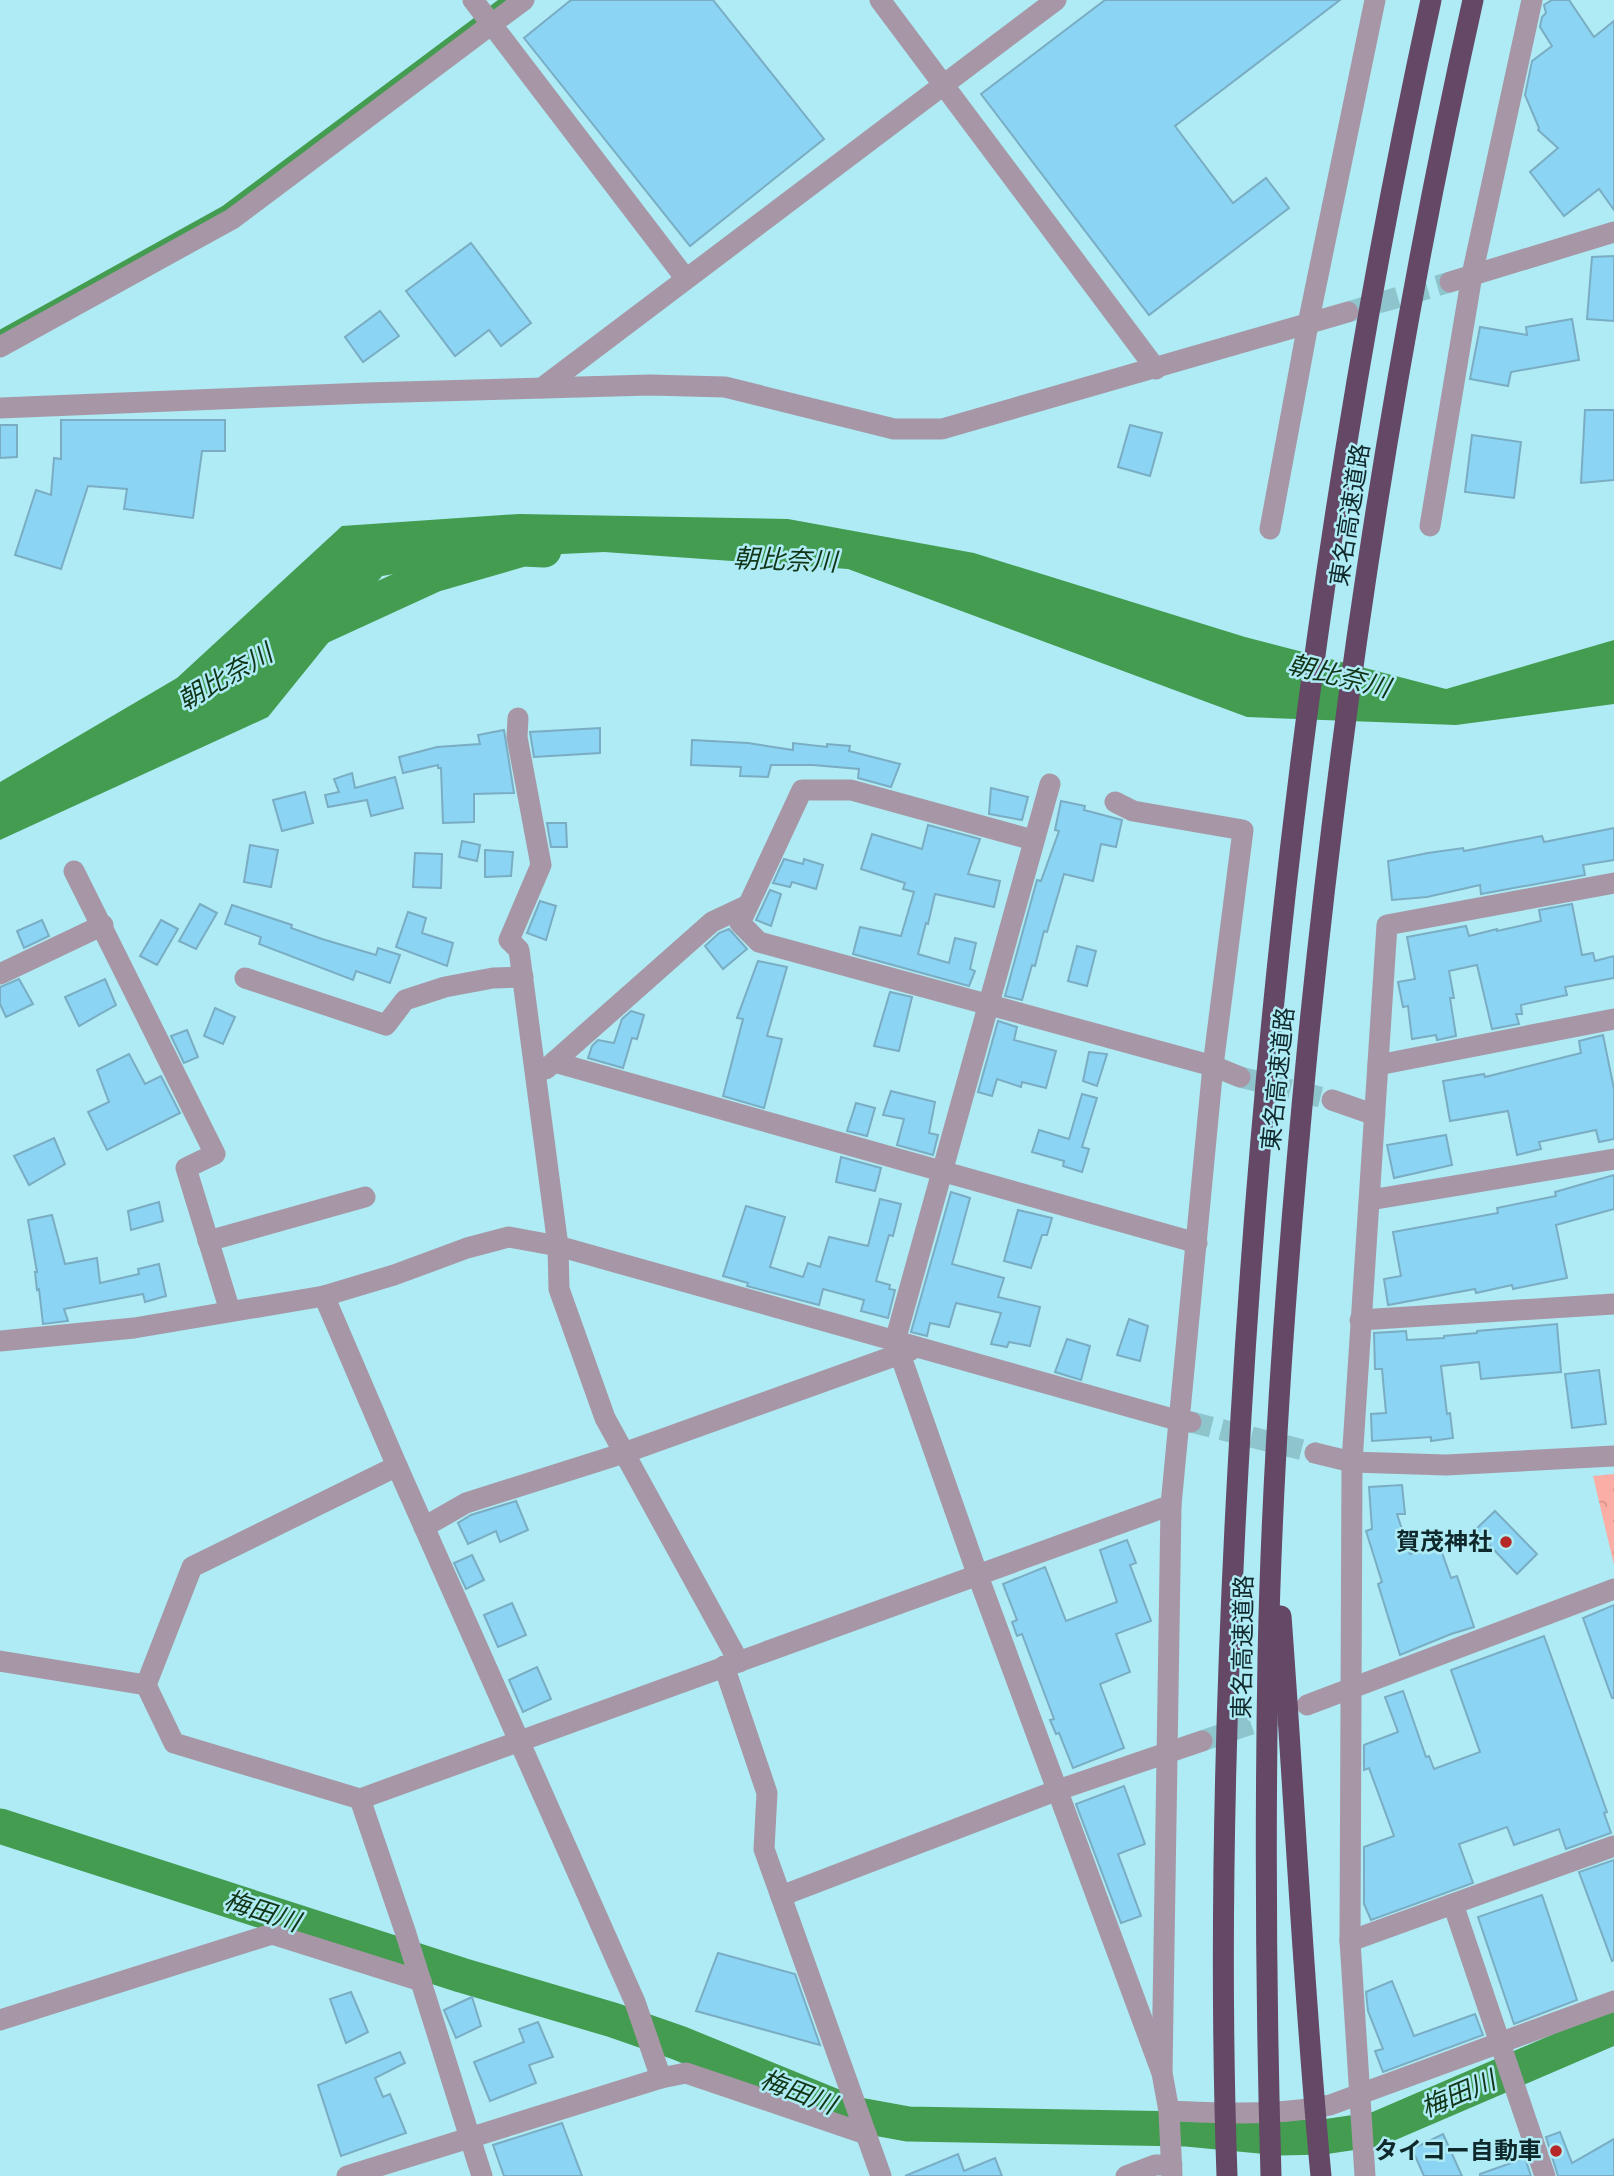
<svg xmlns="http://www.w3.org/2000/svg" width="1614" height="2176" viewBox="0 0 1614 2176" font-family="'Roboto Serif','Noto Sans JP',serif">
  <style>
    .park { fill: url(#park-crowns) }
    .water { fill: #439c50 }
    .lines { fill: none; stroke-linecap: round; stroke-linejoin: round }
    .stream { stroke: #439c50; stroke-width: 6 }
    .river { stroke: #439c50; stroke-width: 35 }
    .building { fill: #8bd4f3; stroke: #7aadc3; stroke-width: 2 }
    .minor-tunnel { stroke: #8ec4cc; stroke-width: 21; stroke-dasharray: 21 10; stroke-linecap: butt }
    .minor { stroke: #a797a6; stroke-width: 21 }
    .highway { stroke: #654766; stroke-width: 21 }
    .poi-dot { fill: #b62727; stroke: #aeebf4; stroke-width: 2.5 }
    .labels { text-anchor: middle; stroke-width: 5; stroke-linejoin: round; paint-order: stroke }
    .street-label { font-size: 24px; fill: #0f282b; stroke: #aeebf4 }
    .poi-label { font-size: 24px; font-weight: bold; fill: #0f282b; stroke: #aeebf4; text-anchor: end }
    .water-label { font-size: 26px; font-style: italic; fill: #113516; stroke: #aeebf4 }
  </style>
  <defs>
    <pattern id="park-crowns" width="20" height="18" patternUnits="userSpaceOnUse" patternTransform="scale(1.75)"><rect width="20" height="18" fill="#faaea5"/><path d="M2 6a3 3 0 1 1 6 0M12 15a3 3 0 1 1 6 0" fill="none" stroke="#d5968e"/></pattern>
  </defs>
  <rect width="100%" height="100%" fill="#aeebf4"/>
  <!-- park -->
  <path class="park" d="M1614,1474V1565L1593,1476Z"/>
  <!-- water -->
  <path class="water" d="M519,514L788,519L974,553L1245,637L1446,689L1614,640V704L1456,725L1247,717L848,569L604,552L496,557L382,576L268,717L0,840V782L177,678L342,526Z"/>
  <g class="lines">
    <!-- stream -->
    <path class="stream" d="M0,333L225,208L503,0"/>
    <!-- river -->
    <g class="river">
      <path d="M311,631L433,575L523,549L544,550"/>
      <path d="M0,1826L461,1975L613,2020L679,2043L853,2114L908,2124L1187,2129L1280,2138L1323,2137L1377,2129L1614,2027"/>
    </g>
  </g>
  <!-- building -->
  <g class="building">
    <path d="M571,0H713L824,139L690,246L524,38Z"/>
    <path d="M1105,0H1340L1175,126L1233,203L1266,178L1289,208L1149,315L981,94Z"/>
    <path d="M1552,0H1569L1594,37L1614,21V210L1599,189L1564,216L1530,172L1558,148L1538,130L1539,128L1525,95L1532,61L1552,46L1540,27L1542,17L1546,13L1544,5Z"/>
    <path d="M471,243L531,323L501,346L489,330L455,356L406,291Z"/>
    <path d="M1614,256V321L1587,319L1592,257Z"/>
    <path d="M380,311L399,336L363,362L345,337Z"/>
    <path d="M1572,319L1579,360L1511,372L1508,386L1470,379L1480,327L1527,335L1526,327Z"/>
    <path d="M1585,410H1614V480L1581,483Z"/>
    <path d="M61,420H225V451H202L193,518L124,509L127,489L88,486L61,569L15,555L36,490L51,495L54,458L61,459Z"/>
    <path d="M0,425H17V457L0,458Z"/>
    <path d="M1130,425L1162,433L1150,476L1118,467Z"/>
    <path d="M1472,435L1521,442L1514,498L1465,492Z"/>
    <path d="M600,728V753L534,757L530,732Z"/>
    <path d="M504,730L514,793L474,794V822L443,823L441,768H438V765L403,773L399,757L437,747L480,744L478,735Z"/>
    <path d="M692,740L748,743L793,750V743L827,747V744L850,746L849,751L900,764L891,787L858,778L859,769L813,765H771L768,777L740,776L741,767L691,765Z"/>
    <path d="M352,773L355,788L395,777L403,808L371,816L367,800L328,807L325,795L339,792L334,779Z"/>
    <path d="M991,788L1028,797L1022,820L989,814Z"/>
    <path d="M305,792L313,823L282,831L273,800Z"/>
    <path d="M1061,801L1085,806L1084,810L1122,820L1116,847L1101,844L1093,881L1064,874L1047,932L1044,931L1035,966L1032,965L1022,1000L1005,996L1037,880L1041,881L1059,831L1055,830Z"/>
    <path d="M547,823H566L567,847H551Z"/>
    <path d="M928,825L980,839L968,874L1000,881L994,907L935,894L928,924L926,923L918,954L949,963L955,938L976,943L970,969L975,971L969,986L853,954L860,927L901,936L914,892L903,889L905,883L861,869L872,834L922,849Z"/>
    <path d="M1614,828V860L1583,865L1585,875L1481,894L1480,885L1427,897L1392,900L1388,861L1428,853L1463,848L1464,851L1542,836L1544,842Z"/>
    <path d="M462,841L480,845L477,861L459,857Z"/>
    <path d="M250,845L278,850L271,887L244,882Z"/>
    <path d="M485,850L513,852L511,876L485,877Z"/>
    <path d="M415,853L442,854L441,888L413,887Z"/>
    <path d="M784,859L803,864L804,859L823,865L816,889L792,882L790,887L773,883Z"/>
    <path d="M770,890L781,894L771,926L756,920Z"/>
    <path d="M540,901L556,906L546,940L527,933Z"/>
    <path d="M200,904L217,913L196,949L179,941Z"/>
    <path d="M1572,904L1582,955L1593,953L1595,961L1614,956V978L1565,987L1567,995L1521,1005L1522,1014H1516L1519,1024L1492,1029L1477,965L1449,971L1454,998H1450L1456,1036L1437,1040L1436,1035L1412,1039L1408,1006L1403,1007L1398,982L1415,979L1407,937L1466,926L1469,936L1497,929V931L1541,921L1539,910Z"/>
    <path d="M232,905L292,925L291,928L322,939L376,955L378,948L400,955L390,983L356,971L353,980L259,944L261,937L225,924Z"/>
    <path d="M408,912L426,918L422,933L453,943L447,966L396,947Z"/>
    <path d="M42,920L49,936L24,948L17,931Z"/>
    <path d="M161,920L178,929L157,965L140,956Z"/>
    <path d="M729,929L747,949L723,969L705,946L719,933Z"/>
    <path d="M1077,946L1096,951L1087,986L1068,981Z"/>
    <path d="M758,961L787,967L767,1036L782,1039L764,1108L723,1096L743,1019L737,1018Z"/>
    <path d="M19,979L33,1004L6,1017L0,1004V987Z"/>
    <path d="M105,979L116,1005L79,1026L65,997Z"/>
    <path d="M890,992L912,997L899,1051L874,1046Z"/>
    <path d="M215,1008L235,1017L223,1044L204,1036Z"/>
    <path d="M631,1011L644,1015L637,1039L632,1038L623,1068L588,1058L592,1046L598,1040L614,1043L622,1019Z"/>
    <path d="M998,1021L1017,1027L1014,1040L1056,1051L1046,1088L1022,1082L1021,1087L997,1079L992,1096L978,1092Z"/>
    <path d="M187,1030L198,1057L184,1063L171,1036Z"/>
    <path d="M1603,1035L1614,1089V1139L1599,1142L1596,1130L1539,1142L1541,1149L1517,1155L1508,1111L1450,1121L1443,1081L1484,1074L1485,1077L1581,1053L1579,1041Z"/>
    <path d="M1089,1052L1107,1054L1097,1086L1083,1081Z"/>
    <path d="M129,1054L145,1084L161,1076L180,1113L107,1150L88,1112L109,1102L97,1070Z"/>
    <path d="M891,1091L935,1102L929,1133L938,1135L933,1155L897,1145L904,1119L883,1115Z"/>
    <path d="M1082,1094L1097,1098L1082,1147L1089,1149L1082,1172L1063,1166L1064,1161L1032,1152L1039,1130L1069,1139Z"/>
    <path d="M856,1103L875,1108L867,1136L847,1131Z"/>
    <path d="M1446,1135L1452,1165L1394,1178L1387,1145Z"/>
    <path d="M54,1138L65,1164L29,1185L14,1156Z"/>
    <path d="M841,1157L881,1168L875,1191L836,1182Z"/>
    <path d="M1614,1175V1209L1556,1225L1567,1278L1513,1289L1512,1285L1476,1293L1475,1289L1388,1305L1384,1279L1401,1276L1393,1232L1498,1213L1497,1208L1556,1196L1555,1192Z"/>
    <path d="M951,1192L970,1198L952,1264L1004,1278L998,1297L1040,1307L1030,1346L1009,1342L1007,1347L991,1344L1001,1313L956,1303L949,1327L930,1323L927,1336L911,1332Z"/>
    <path d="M880,1199L901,1204L893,1236L889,1235L876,1281L890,1285L889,1289L895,1290L888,1318L861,1311L864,1300L823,1289L819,1305L747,1286L748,1283L723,1276L746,1206L785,1217L770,1267L803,1277L808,1263L820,1267L829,1237L868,1246Z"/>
    <path d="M159,1202L163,1221L131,1230L128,1211Z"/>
    <path d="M1018,1210L1052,1218L1047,1235H1042L1031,1268L1004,1261Z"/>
    <path d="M52,1215L65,1264L97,1258L100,1283L139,1274L138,1269L159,1264L166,1296L145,1302L143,1294L64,1309L68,1321L43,1324L39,1289L37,1290L35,1272H37L28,1220Z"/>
    <path d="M1129,1319L1148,1326L1140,1361L1117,1355Z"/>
    <path d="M1557,1324L1561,1372L1481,1379L1479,1362L1441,1366L1447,1414L1450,1413L1453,1438L1431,1441V1437L1372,1441L1371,1414L1386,1413L1382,1369H1375L1374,1333L1406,1331L1407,1340L1444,1338V1336L1477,1333V1331Z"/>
    <path d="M1067,1339L1090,1346L1081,1380L1055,1372Z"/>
    <path d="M1599,1370L1606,1424L1572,1428L1565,1374Z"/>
    <path d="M1402,1485L1405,1514H1397L1410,1554L1439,1544L1451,1578L1457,1576L1474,1627L1451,1634L1400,1655L1378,1584L1382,1582L1366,1531L1372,1529L1369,1487Z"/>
    <path d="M516,1501L528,1530L500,1542L496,1531L468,1544L458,1523L471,1515Z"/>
    <path d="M1495,1511L1537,1554L1517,1574L1475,1530Z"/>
    <path d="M1127,1540L1136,1563L1130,1565L1151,1621L1116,1634L1130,1672L1100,1684L1124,1748L1073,1768L1059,1733L1056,1734L1050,1720L1054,1719L1022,1634L1017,1636L1012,1622L1017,1620L1003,1584L1045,1567L1066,1621L1117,1602L1100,1550Z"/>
    <path d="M472,1555L484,1580L466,1589L454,1563Z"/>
    <path d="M512,1603L526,1635L498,1647L484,1615Z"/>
    <path d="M1614,1605V1698H1612L1583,1618Z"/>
    <path d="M1544,1636L1607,1812L1604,1813L1611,1833L1566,1849L1559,1829L1514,1845L1507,1827L1459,1844L1473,1883L1371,1920L1364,1904V1847L1394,1836L1369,1768L1364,1770V1745L1398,1732L1385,1697L1403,1691L1426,1757L1429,1756L1434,1769L1480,1752L1451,1670Z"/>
    <path d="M537,1667L551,1699L523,1712L509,1680Z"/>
    <path d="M1124,1786L1145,1844L1118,1854L1141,1916L1121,1923L1076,1804Z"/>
    <path d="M1614,1860V1960L1612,1961L1579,1872Z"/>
    <path d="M1542,1895L1577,2000L1514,2024L1478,1917Z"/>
    <path d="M718,1953L795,1974L820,2045L696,2011Z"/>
    <path d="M1392,1981L1414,2036L1475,2014L1483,2035L1383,2072L1375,2051L1383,2049L1368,2011L1366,1992Z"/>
    <path d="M351,1992L368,2032L346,2043L330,1999Z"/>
    <path d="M472,1997L481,2026L456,2038L444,2010Z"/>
    <path d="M538,2022L553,2057L529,2065L536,2083L490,2101L474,2062L524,2042L519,2029Z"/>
    <path d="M400,2052L405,2063L375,2078L383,2097L390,2094L406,2133L341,2156L318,2085Z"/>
    <path d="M562,2123L582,2176H504L493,2145Z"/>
    <path d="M1560,2132L1572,2163L1614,2139V2176H1558L1546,2137Z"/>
    <path d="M1443,2134L1462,2176H1424L1412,2149Z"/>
    <path d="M958,2154L964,2171L995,2158L1002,2176H905Z"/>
    <path d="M1525,2158L1531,2176H1480V2174Z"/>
  </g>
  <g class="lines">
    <!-- minor-tunnel -->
    <g class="minor-tunnel">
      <path d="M1348,312L1450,282"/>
      <path d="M1240,1077L1332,1100"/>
      <path d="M1191,1422L1315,1453"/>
      <path d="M1202,1741L1283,1713"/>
    </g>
    <!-- minor -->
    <g class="minor">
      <path d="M473,0L686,279"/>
      <path d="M880,0L1156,369"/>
      <path d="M1450,282L1614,232"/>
      <path d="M0,347L232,219L524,0"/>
      <path d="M542,388L1056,0"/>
      <path d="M0,408L366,393L650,385L725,387L894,429H942L1348,312"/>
      <path d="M1430,526L1472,275L1532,0"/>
      <path d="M1270,529L1308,324L1375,0"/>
      <path d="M518,718L517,737L541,865L509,940L519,950L558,1246L559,1289L605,1418L739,1662"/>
      <path d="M1115,802L1133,811L1243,830L1213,1066L1171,1505L1162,2073"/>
      <path d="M1033,840L851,790H802L740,923L759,942L1213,1066L1240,1077"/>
      <path d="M74,871L215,1154L186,1168L230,1311"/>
      <path d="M0,974L103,925"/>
      <path d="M245,978L386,1025L405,1000L445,987L493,978L523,977"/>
      <path d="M554,1062L1197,1243"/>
      <path d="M1378,1065L1614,1019"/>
      <path d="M546,1069L712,922L746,906"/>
      <path d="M1332,1100L1375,1115"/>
      <path d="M1370,1200L1614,1159"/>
      <path d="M208,1241L365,1197"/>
      <path d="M324,1296L397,1466L635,2002L661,2078L347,2176"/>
      <path d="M1360,1320L1614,1304"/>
      <path d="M0,1341L134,1328L324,1296L394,1275L467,1248L509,1237L558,1246L1180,1421L1191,1422"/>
      <path d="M895,1341L1050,784"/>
      <path d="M900,1354L978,1576L1162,2073L1169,2111L1172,2176"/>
      <path d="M1315,1453L1352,1462L1446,1465L1614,1456"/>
      <path d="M424,1527L466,1503L624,1453L911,1350"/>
      <path d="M0,1661L146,1685L174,1743L360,1799L405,1931L482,2176"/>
      <path d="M724,1666L767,1793L764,1849L881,2176"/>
      <path d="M146,1685L192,1567L397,1466"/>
      <path d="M1307,1705L1614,1589"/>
      <path d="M360,1799L1171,1505"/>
      <path d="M781,1896L1058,1790L1202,1741"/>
      <path d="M1453,1904L1545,2176"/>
      <path d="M1350,1941L1614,1846"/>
      <path d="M0,2020L272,1934L421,1981"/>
      <path d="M661,2078L686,2073L866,2134"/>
      <path d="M1169,2111C1222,2113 1278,2116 1330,2105L1614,2001"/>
      <path d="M1126,2176L1155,2165H1172"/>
      <path d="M1365,2176L1350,1941L1352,1462L1387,925L1614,883"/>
    </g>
    <!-- highway -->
    <g class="highway">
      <path d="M1281,1616C1295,1803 1303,1990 1321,2176"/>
      <path d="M1227,2176C1218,1923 1226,1669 1241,1417C1269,941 1329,466 1431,0"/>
      <path d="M1271,2176C1266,2004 1265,1831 1268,1659C1272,1453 1288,1248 1308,1043C1343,693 1396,344 1473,0"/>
    </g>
  </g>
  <!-- markers -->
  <g class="poi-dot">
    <circle cx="1506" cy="1542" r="7"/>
    <circle cx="1556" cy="2151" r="7"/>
  </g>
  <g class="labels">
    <!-- street labels -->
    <g class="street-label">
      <text transform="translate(1350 515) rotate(-81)" y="8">東名高速道路</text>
      <text transform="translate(1278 1079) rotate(-84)" y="8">東名高速道路</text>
      <text transform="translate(1243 1647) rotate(-89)" y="8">東名高速道路</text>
    </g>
    <!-- poi labels -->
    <g class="poi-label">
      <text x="1492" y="1550">賀茂神社</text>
      <text x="1542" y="2159">タイコー自動車</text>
    </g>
    <!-- water labels -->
    <g class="water-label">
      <text transform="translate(785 560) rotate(2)" y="9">朝比奈川</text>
      <text transform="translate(1339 676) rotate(14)" y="9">朝比奈川</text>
      <text transform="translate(225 677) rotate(-30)" y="9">朝比奈川</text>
      <text transform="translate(262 1911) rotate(18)" y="9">梅田川</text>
      <text transform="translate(798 2092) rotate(21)" y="9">梅田川</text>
      <text transform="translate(1458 2094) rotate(-23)" y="9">梅田川</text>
    </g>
  </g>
</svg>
